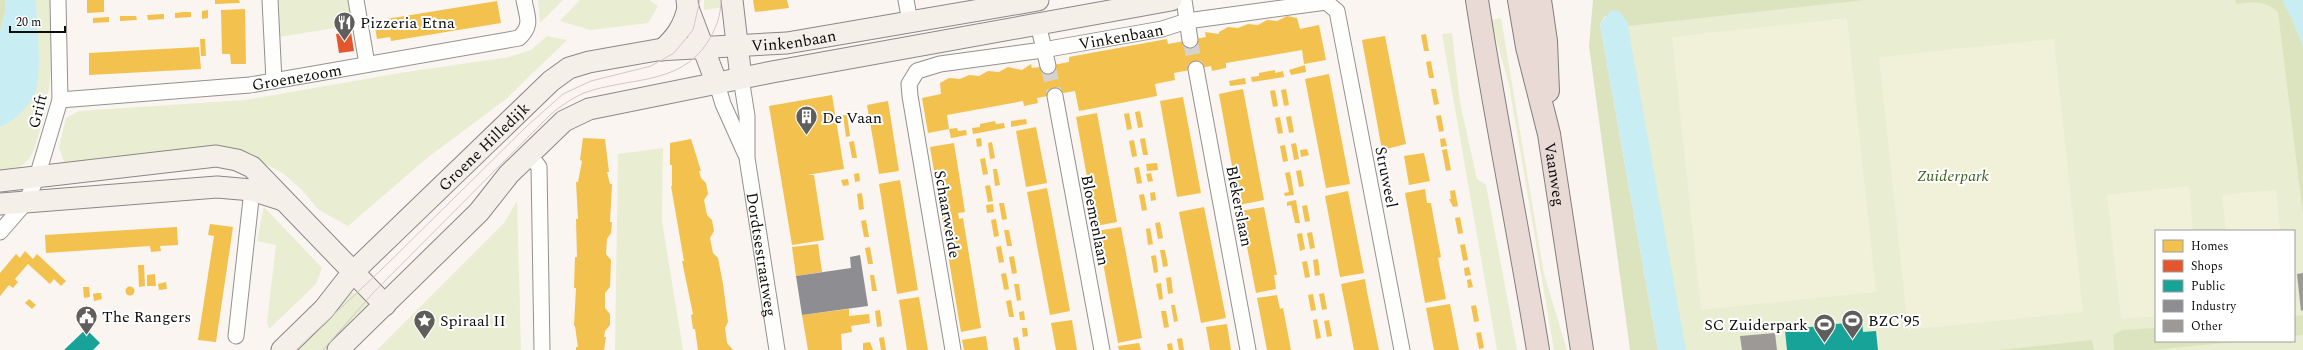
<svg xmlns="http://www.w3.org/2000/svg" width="2303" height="350" viewBox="0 0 2303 350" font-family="Spectral,serif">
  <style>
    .green { fill: #e9edd1; fill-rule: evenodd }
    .forest { fill: #dce4bf }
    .pitch { fill: #f1f1da }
    .water { fill: #c8edf3 }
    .homes { fill: #f2c14e }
    .shops { fill: #e4572e }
    .public { fill: #17a398 }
    .industry { fill: #8d8d92 }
    .building { fill: #9c9996 }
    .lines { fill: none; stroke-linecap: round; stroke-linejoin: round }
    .street-tunnel { stroke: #d6d2ce; stroke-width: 15; stroke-dasharray: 15 8; stroke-linecap: butt }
    .street-casing { stroke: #93918f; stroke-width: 17 }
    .secondary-casing { stroke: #8a8885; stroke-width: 23 }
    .highway-casing { stroke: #807e7c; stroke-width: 24 }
    .street { stroke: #fefefd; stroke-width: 15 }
    .secondary { stroke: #f4f0e9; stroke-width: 21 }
    .highway { stroke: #e9dad5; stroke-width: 22 }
    .tram { stroke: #d6c5c8; stroke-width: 1 }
    .labels { text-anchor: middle; stroke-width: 4; stroke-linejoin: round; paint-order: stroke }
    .poi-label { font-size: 16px; fill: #0c0c0c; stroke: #fff; text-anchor: start }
    .street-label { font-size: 16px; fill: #0c0c0c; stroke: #fff }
    .park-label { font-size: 16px; font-style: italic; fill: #3c611f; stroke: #fff }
  </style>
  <rect width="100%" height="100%" fill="#faf5f0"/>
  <!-- green -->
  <g class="green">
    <path d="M36,0H52C52,49 54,85 39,133C36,143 34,155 25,163C18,170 10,170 0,170V127C12,122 30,102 36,90C41,78 37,16 36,0Z"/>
    <path d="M278,0H350L354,25L279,37Z"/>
    <path d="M538,0H563L540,23Z"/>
    <path d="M580,0H649L658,6L648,23L591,30L560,21Z"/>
    <path d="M704,0H724V7L704,10Z"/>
    <path d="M1610,0H2303V350H1664ZM2156,231H2294V341H2156Z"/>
    <path d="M1501,18L1544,274L1567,350H1554L1509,85L1491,20Z"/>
    <path d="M1452,33L1460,103L1477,179L1486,185L1517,350H1497L1442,34Z"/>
    <path d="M547,36L567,40L506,99L427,158L348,226L319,210L301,189L284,174L266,164L249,159L65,165L59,147L66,118L79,111L246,100L400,73L509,57L531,50Z"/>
    <path d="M663,148L662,222L683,350H615L618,154Z"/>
    <path d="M517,201L521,350H377L504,223Z"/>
    <path d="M264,207L322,268L316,284L269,329L267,322L276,245L257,241Z"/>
    <path d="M348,293H361L369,307L331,350H289Z"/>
  </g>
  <!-- forest -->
  <g class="forest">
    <path d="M0,0H5V13L0,33Z"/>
    <path d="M1593,0H1865L1628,26L1627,21L1605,16L1600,24L1658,350H1630L1589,46Z"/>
    <path d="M2235,0H2282L2292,19L2303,46V215L2278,12C2264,0 2254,2 2236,4Z"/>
    <path d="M2303,315V335L2294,336V316Z"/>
    <path d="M2156,328V341H2245L2152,350H2114L2113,335L2123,330Z"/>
    <path d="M2092,340L2094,350H1999Z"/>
  </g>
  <!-- pitch -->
  <g class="pitch">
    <path d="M1847,18L1876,292L1701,310L1672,37Z"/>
    <path d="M2054,39L2083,312L1908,330L1879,57Z"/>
    <path d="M2189,186L2193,231H2156V316L2121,319L2107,195Z"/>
    <path d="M2276,190L2280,231H2226L2222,195Z"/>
  </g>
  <!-- water -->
  <g class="water">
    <path d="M5,0H36C37,20 42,73 36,90C29,107 16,120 0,127V33L5,13Z"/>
    <path d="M2282,0H2303V46L2292,19Z"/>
    <path d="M1611,10L1620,12L1627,21L1686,350H1658L1600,24Z"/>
  </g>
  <!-- homes -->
  <g class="homes">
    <path d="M87,0H104V12L87,13Z"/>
    <path d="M215,0H239L240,3L215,4Z"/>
    <path d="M753,0H787L789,8L755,12Z"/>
    <path d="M497,1L501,23L391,41L390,37L377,39L374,21Z"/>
    <path d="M245,9L246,64H231L230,54H222L221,10Z"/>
    <path d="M208,10V18L202,19V11Z"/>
    <path d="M183,12H191V17L175,18V13Z"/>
    <path d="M164,14V19L148,20L147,15Z"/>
    <path d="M120,16H136L137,20L120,21Z"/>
    <path d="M1287,16L1297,18L1300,29L1319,25L1326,60L1304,64L1302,50L1226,63V68L1212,71L1211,66L1174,73L1175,80L1155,84L1157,96L1079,111L1075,91L1037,98L1038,103L1024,106L1023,101L947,115L949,129L928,133L922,98L941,94L940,83L949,78L960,79L969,75L979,76L988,71L999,72L1008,67L1022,70L1031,64L1032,68L1048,66L1069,62V57L1167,39L1168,44L1206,37L1205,32L1219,34V32L1228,27L1238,28L1248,24L1258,25L1267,20L1277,21Z"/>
    <path d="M109,17V22L93,23V18Z"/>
    <path d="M1426,34L1429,51H1424L1421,35Z"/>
    <path d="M1385,36L1406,144L1382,150L1362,40Z"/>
    <path d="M200,39H205L206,56H201Z"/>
    <path d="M199,47L201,69L89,75V53Z"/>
    <path d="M1431,61L1434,78H1429L1426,62Z"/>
    <path d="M1305,65L1306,72L1291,75L1289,70Z"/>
    <path d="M1275,70V73L1283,71L1284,77L1252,82L1251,77L1259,76V73Z"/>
    <path d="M1329,74L1350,184L1326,188L1305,79Z"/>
    <path d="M1245,78L1246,84L1230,86L1229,81Z"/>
    <path d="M1243,89L1264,200L1239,205L1219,94Z"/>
    <path d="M1286,89L1289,105L1284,106L1281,90Z"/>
    <path d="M1431,89H1436L1439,104L1434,105Z"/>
    <path d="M1275,90L1278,106L1273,107L1270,91Z"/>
    <path d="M832,95L844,169L807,175H814L824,240L792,245L769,106Z"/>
    <path d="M1183,97L1201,193L1177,197L1160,101Z"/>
    <path d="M888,101L899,171L879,174L867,105Z"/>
    <path d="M1140,111L1143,127L1138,128L1135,112Z"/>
    <path d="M1097,113L1117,222L1096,226L1076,117Z"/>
    <path d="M1129,113L1132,129L1127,130L1124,114Z"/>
    <path d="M843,115H847L850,136L846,137Z"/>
    <path d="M1441,115L1444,131L1439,132L1436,116Z"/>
    <path d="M1291,116L1294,132L1289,133L1286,117Z"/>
    <path d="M1280,117L1283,133L1278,134L1275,118Z"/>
    <path d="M1026,119L1027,124L1011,127V121Z"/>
    <path d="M995,121L996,124L1004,123L1005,128L973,134L972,128L980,127V124Z"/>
    <path d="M1036,127L1047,183L1026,187L1016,131Z"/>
    <path d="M957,128L958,131L966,130L967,135L951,138L949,129Z"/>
    <path d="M583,138L605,139L609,172H607L610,184H612L610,222H612L611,233L607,239L606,254L611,260L610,287L605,293V308L610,314V325L605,331L604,337H606L604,350H576V347H578L575,326H574L576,288H574L575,257H577L576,219H578L576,182H578L582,161L580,160Z"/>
    <path d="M981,138L982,146L977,147L976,139Z"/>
    <path d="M1145,138L1148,155H1143L1140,139Z"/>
    <path d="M1445,138L1447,146L1441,147L1440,139Z"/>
    <path d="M691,139L701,171H699L701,178L706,183L708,194L704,200L707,215L712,220L714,231L710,238L713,253L718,258L723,284L728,322L725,328L727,343L733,350H698L695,329H693L691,315L693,314L682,261H684L671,186H672V165H670V143Z"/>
    <path d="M1134,140L1137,156L1132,157L1129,141Z"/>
    <path d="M854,141L857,158H852L849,142Z"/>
    <path d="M992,142L995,158L990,159L988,143Z"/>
    <path d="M954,143L965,212L958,213L959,219L963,218L981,328L961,332L930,147Z"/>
    <path d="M1296,143L1299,159L1294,160L1291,144Z"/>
    <path d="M1285,145L1288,161L1283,162L1280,146Z"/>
    <path d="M1307,149L1309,155L1301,157L1300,150Z"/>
    <path d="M1447,149L1451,170L1446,171L1442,150Z"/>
    <path d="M1424,153L1430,181L1409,185L1404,156Z"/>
    <path d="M985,158L988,174L983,175L980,159Z"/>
    <path d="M1157,163L1158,170L1147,171L1146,164Z"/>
    <path d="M1139,167L1142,183L1137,184L1134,168Z"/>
    <path d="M993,169H997L1000,185L995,186Z"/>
    <path d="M1301,170L1304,186L1299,187L1296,171Z"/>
    <path d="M1290,172L1294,195L1285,196L1284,193L1289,192L1285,173Z"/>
    <path d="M859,173L860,181L855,182L854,174Z"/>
    <path d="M1151,173L1153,181L1148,182L1146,174Z"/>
    <path d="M848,179L849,185L843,186L841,180Z"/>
    <path d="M900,180L918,290L897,294L879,184Z"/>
    <path d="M990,185L993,201L988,202L985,186Z"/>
    <path d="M1047,188L1070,311L1050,315L1027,192Z"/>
    <path d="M1425,189L1427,203H1431L1433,215L1441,257L1438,258L1446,299L1425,303L1405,193Z"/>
    <path d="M1455,190L1458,206L1453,207L1449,199H1451L1450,191Z"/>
    <path d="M1348,191L1364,273L1340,277L1325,196Z"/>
    <path d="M1155,192L1156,200L1151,201L1150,193Z"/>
    <path d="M862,193L864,209L859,210L857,194Z"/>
    <path d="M1144,194L1147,210L1142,211L1139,195Z"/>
    <path d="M1296,200L1300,223H1295L1291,205L1287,206V202Z"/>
    <path d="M999,203H1004L1007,219L1002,220Z"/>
    <path d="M993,204L994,212L987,213L986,205Z"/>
    <path d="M1307,205L1310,221L1305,222L1302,206Z"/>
    <path d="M1204,207L1226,318L1201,323L1179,212Z"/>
    <path d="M1264,207L1277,275H1274L1276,289L1256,293L1240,211Z"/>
    <path d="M1460,217L1463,233L1458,234L1455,218Z"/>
    <path d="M996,219L999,236L994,237L991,220Z"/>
    <path d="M866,220L869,237H864L861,221Z"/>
    <path d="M1160,222L1163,238L1158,239L1155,223Z"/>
    <path d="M210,224L233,227L216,342L198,340L214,236L208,235Z"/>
    <path d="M177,227L178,245L160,246L161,251L151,252L150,246L46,253L45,235Z"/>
    <path d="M1121,227L1142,338L1118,343L1097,231Z"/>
    <path d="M1150,228L1153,244L1148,245L1146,229Z"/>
    <path d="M1004,230H1009L1012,246H1007Z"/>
    <path d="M1312,232L1315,248L1310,249L1307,233Z"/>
    <path d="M1302,233L1305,249L1300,251L1297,234Z"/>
    <path d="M818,244L822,272L796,276L792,247Z"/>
    <path d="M1465,244L1468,260L1463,261L1460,245Z"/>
    <path d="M1001,246L1004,262L999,263L996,247Z"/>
    <path d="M870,247L873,264H868L865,248Z"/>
    <path d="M1160,250H1165L1168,266L1163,267Z"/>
    <path d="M25,251L33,259L37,254L66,281L61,286L54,279L50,284L28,264L15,279L18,282L13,288L9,285L0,296V273L16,254L20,258Z"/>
    <path d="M1156,255L1158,272L1154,273L1151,256Z"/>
    <path d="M1014,256L1017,273L1012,274L1009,257Z"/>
    <path d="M1318,259L1320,275L1315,276L1313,260Z"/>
    <path d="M1307,261L1310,277L1305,278L1302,262Z"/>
    <path d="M138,265H144L145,286L139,287Z"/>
    <path d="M1469,267L1471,275L1465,276L1464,268Z"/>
    <path d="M1006,273L1009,289L1004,290L1001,274Z"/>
    <path d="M155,274L156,286H147V275Z"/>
    <path d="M870,275H874L877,291H872Z"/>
    <path d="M1171,277L1173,293L1168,294L1166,278Z"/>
    <path d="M1365,279L1367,292L1379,350H1354L1349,324L1341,284Z"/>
    <path d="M1471,279L1473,287L1468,288L1467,280Z"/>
    <path d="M166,282L167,289L159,290L158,284Z"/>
    <path d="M1161,283L1163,299L1159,300L1156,284Z"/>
    <path d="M1014,284H1019L1021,300L1017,301Z"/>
    <circle cx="130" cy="291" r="4.5"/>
    <path d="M83,287H89L90,297L84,298Z"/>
    <path d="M97,293H101L102,299L94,301L93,294Z"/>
    <path d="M1324,293L1327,309L1322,310L1319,294Z"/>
    <path d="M1313,294L1316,310L1311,311L1308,295Z"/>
    <path d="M1277,295L1280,309L1283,308L1291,350H1267L1257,298Z"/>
    <path d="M919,297L928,350H907L899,300Z"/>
    <path d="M29,299L36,305L32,309L25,303Z"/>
    <path d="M1011,300L1014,317H1009L1006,301Z"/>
    <path d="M1450,304L1459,350H1434L1426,308Z"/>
    <path d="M1171,305H1175L1178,321L1174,322Z"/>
    <path d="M1476,305L1479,321L1474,322L1471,306Z"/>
    <path d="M849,309V316L869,314L870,323L851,326L852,332L841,334L842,350H808L802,315Z"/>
    <path d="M880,310L882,326L877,327L875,311Z"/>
    <path d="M1024,311L1025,320H1020L1019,312Z"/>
    <path d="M1161,311H1166L1169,327L1164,328Z"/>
    <path d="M1317,319L1321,338L1316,339L1313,320Z"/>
    <path d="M1072,320L1077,350H1056L1051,323Z"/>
    <path d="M1329,320L1332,336L1327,337L1324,321Z"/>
    <path d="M1227,324L1231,350H1210L1206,327Z"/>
    <path d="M1022,328H1027L1028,336L1023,337Z"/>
    <path d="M1481,332L1484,348L1479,349L1476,333Z"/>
    <path d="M986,336L988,350H964L962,340Z"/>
    <path d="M884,337L886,350H881L879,338Z"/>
    <path d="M1018,337L1020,350H1015L1013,338Z"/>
    <path d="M1182,338L1184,350H1179L1177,339Z"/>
    <path d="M870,342L873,350H863V343Z"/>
    <path d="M1139,343L1141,350H1119L1118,346Z"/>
    <path d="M1172,343L1173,350H1168L1167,344Z"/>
  </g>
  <!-- shops -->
  <path class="shops" d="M351,32L354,51L339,53L336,34Z"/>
  <!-- public -->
  <g class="public">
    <path d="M1862,321L1863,332L1876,331L1878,350H1787L1785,330Z"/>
    <path d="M86,329L100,343L93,350H64Z"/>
  </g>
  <!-- industry -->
  <path class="industry" d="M860,255L868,306L802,315L796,276L851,268L850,257Z"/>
  <!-- building -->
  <g class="building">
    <path d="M2303,273V310L2301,311L2297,274Z"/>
    <path d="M1775,333L1777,350H1742L1740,336Z"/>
  </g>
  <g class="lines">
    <!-- street-tunnel -->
    <g class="street-tunnel">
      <path d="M1190,40L1196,69"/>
      <path d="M1048,66L1055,96"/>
    </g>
    <defs>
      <g id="street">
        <path d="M270,0L274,81"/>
        <path d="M356,0L367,64"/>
        <path d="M906,0L910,22"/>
        <path d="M1184,0L1190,40"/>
        <path d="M1038,24L1048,66"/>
        <path d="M1196,69L1248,350"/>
        <path id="s1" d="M741,78L747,116V158L777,350"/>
        <path d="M717,84L723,104L745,153"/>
        <path d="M1055,96L1102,350"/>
        <path id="s2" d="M60,100L250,85L519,38C533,25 527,17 524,0"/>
        <path d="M529,154L539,167L542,350"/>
        <path d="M0,232L26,202L37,177L60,100L58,0"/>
        <path d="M236,336L252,190L256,182"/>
        <path id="s3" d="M953,350L910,96L909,84L917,71L940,64L1043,50L1162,29L1187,21L1326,2L1337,11L1402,350"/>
      </g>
      <g id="secondary">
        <path d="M687,0L688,8L717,84"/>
        <path d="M732,0L741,78"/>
        <path d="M662,50C676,38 684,26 688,8"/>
        <path d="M0,181L216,156L237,160L252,167L385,305"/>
        <path d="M0,204L217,187L252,190L283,200"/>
        <path id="s4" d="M282,350L324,309L353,272L551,81L569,68L589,62L657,50L787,43L1038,0"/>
        <path d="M338,350L479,212L509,174L564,121L589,109L772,72L1171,0"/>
      </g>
      <g id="highway">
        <path d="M1477,0C1495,117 1519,233 1538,350"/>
        <path id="s5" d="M1519,0L1527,47L1549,134L1582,350"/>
        <path d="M1540,0L1546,41L1548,91"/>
      </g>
    </defs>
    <!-- street casing -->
    <use href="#street" class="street-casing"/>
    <!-- secondary casing -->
    <use href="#secondary" class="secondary-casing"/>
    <!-- highway casing -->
    <use href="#highway" class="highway-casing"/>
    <!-- street -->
    <use href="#street" class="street"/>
    <!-- secondary -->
    <use href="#secondary" class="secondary"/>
    <!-- highway -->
    <use href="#highway" class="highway"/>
    <!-- tram -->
    <g class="tram">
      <path d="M296,350L379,272L527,126L563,94L591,81L651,66L674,53L693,30L700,0"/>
      <path d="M323,350L373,293L551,114C561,106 572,98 584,93C627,77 679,86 707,43C716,29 721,16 721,0"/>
    </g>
  </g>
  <!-- icons -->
  <defs>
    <symbol id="restaurant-pin" viewBox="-11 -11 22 30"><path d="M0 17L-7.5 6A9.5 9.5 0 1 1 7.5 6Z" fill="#5f5e5c" stroke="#fff"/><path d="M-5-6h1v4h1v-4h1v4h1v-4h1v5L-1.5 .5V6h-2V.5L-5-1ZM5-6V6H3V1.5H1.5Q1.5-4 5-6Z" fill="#fff"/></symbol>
    <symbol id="building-pin" viewBox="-11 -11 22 30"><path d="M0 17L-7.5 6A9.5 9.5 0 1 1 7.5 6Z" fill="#5f5e5c" stroke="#fff"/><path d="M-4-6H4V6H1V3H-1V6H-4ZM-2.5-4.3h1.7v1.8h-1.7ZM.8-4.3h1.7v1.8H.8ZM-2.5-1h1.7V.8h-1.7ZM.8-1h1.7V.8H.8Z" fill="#fff"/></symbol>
    <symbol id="civic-pin" viewBox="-11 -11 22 30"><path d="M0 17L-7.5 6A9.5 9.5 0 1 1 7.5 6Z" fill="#5f5e5c" stroke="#fff"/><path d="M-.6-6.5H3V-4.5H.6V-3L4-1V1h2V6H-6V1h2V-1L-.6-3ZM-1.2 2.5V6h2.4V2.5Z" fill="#fff"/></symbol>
    <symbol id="sight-pin" viewBox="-11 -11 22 30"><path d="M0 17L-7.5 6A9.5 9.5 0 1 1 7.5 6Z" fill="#5f5e5c" stroke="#fff"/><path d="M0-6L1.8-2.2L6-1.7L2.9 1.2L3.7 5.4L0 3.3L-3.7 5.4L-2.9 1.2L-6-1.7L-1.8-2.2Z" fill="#fff"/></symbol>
    <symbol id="stadium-pin" viewBox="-11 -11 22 30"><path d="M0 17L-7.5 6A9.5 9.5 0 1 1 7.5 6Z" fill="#5f5e5c" stroke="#fff"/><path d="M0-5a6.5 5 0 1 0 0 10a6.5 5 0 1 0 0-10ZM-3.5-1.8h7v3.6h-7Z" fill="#fff"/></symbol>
  </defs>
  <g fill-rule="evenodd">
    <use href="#restaurant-pin" x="332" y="10" width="25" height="34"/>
    <use href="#building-pin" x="794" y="104" width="25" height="34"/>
    <use href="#civic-pin" x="74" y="304" width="25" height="34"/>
    <use href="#sight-pin" x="412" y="308" width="25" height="34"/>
    <use href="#stadium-pin" x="1840" y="308" width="25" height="34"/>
    <use href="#stadium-pin" x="1812" y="312" width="25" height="34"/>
  </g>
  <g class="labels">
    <!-- poi labels -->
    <g class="poi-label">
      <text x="360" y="28">Pizzeria Etna</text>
      <text x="822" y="123">De Vaan</text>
      <text x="102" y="322">The Rangers</text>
      <text x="440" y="326">Spiraal II</text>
      <text x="1868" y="326">BZC'95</text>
      <text x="1808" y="330" text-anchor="end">SC Zuiderpark</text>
    </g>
    <!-- street labels -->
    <g class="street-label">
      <text dy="6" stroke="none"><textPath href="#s3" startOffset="492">Vinkenbaan</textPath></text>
      <text dy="6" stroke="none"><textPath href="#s4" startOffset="630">Vinkenbaan</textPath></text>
      <text dy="6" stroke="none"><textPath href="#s2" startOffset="238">Groenezoom</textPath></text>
      <text transform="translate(37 111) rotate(-76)" y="6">Grift</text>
      <text dy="6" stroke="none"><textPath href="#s4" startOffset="287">Groene Hilledijk</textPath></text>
      <text dy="6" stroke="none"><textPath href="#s5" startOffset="178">Vaanweg</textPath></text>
      <text transform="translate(1387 177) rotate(79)" y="6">Struweel</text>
      <text transform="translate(1240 206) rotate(79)" y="6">Blekerslaan</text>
      <text transform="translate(948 214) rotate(80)" y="6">Schaarweide</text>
      <text transform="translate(1096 220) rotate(79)" y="6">Bloemenlaan</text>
      <text dy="6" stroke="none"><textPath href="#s1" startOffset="178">Dordtsestraatweg</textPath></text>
    </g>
    <!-- park labels -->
    <g class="park-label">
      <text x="1953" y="181">Zuiderpark</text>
    </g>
  </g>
  <!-- legend -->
  <rect x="2155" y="230" width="140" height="112" fill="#ffffff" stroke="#9e9e9e"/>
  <rect x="2163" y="240" width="20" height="12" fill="#f2c14e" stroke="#9e9e9e"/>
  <text x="2191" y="250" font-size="12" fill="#0c0c0c">Homes</text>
  <rect x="2163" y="260" width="20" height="12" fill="#e4572e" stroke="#9e9e9e"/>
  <text x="2191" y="270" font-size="12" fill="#0c0c0c">Shops</text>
  <rect x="2163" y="280" width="20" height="12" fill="#17a398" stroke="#9e9e9e"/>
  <text x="2191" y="290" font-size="12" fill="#0c0c0c">Public</text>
  <rect x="2163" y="300" width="20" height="12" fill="#8d8d92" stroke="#9e9e9e"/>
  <text x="2191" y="310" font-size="12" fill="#0c0c0c">Industry</text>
  <rect x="2163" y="320" width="20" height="12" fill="#9c9996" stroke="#9e9e9e"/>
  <text x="2191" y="330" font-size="12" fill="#0c0c0c">Other</text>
  <!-- scale -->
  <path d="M10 26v6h55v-6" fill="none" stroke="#0c0c0c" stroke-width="2"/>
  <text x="16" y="26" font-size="12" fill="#0c0c0c" stroke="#ffffff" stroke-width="3" paint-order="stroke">20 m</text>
</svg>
